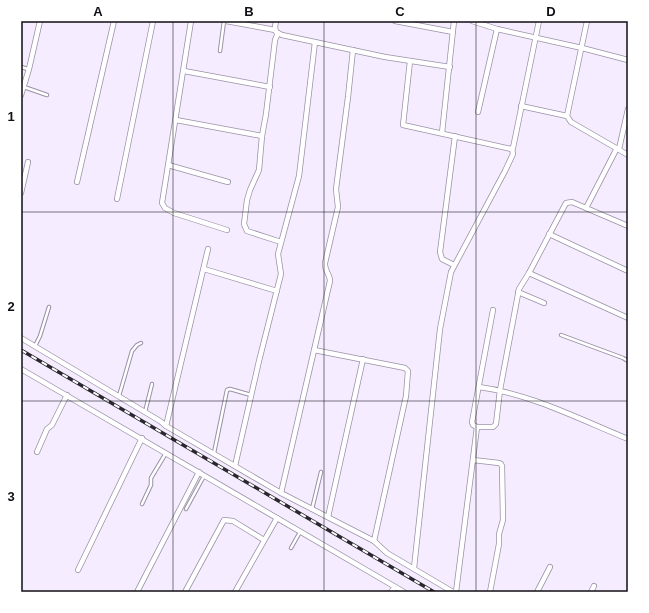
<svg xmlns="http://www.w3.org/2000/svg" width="649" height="613" viewBox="0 0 649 613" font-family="Arial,sans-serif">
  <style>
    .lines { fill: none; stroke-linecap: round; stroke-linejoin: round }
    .service-casing { stroke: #9a91a6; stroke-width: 4.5 }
    .minor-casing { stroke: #9a91a6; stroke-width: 6 }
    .service { stroke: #fff; stroke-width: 2.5 }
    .minor { stroke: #fff; stroke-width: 4.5 }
    .rail-casing { stroke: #2b272f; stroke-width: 3.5 }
    .rail { stroke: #fff; stroke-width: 2; stroke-dasharray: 6; stroke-linecap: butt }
    .grid { fill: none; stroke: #110e15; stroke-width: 1; stroke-opacity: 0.55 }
    .neatline { fill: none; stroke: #110e15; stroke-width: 1.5 }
    .grid-label { font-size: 13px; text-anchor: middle; font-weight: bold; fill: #110e15 }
  </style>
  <rect width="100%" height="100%" fill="#f5ecff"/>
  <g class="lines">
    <defs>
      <g id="service">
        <path d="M220,51L224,21"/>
        <path d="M21,67L28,69"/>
        <path d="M24,87L47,95"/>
        <path d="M561,335L623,358L628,361"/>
        <path d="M35,346L40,336L49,307"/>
        <path d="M119,396L132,351L137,345L141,343"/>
        <path d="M145,412L152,384"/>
        <path d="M214,453L227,390L230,389L251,395"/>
        <path d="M142,504L151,485V478L166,453"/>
        <path d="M186,509L204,476"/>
        <path d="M312,509L321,472"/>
        <path d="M291,548L300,532"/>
      </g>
      <g id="minor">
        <path d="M191,21L162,203L165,208L174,213L227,230"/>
        <path d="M226,21L275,30"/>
        <path d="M276,21L275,27L276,32L282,35L385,57L450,67"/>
        <path d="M395,21L453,32"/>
        <path d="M472,21L497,29L582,48L628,60"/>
        <path d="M587,21L567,116L571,122L628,155"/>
        <path d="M278,33L275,40L266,114L262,136L259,170L250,190L247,200L244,224L247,231L281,242"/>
        <path d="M410,61L403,125L511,149L513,148L539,21"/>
        <path d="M184,71L270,87"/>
        <path d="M21,95L29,69L40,21"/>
        <path d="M521,106L567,116"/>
        <path d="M478,112L497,29"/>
        <path d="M176,120L262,136"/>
        <path d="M442,133L454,21"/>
        <path d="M619,149L628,109"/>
        <path d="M168,165L228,182"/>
        <path d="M77,182L114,21"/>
        <path d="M21,193L28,162"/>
        <path d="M117,199L153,21"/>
        <path d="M586,208L617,148"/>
        <path d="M549,234L628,271"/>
        <path d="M454,265L442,259L440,252L455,136"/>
        <path d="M204,269L277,291"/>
        <path d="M529,273L628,318"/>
        <path d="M518,292L544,303"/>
        <path d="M493,310L472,422L473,425L477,427H493L496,424L500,390L519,289L529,273L566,203L572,202L628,226"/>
        <path d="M21,338L160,421L166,426L281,493L374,541L387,553L453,592"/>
        <path d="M314,350L405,368L408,371L406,396L374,541"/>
        <path d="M21,369L404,592"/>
        <path d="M479,387C531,394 579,419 628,439"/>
        <path d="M166,426L208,249"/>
        <path d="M37,452L47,429L52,425L67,395"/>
        <path d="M473,460L499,463L501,464L502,466L503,520L499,534V544L490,592"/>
        <path d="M235,466L259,361L281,274L278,254L299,176L315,42"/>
        <path d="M281,493L330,281C330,274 324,270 325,263L338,207L336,189L348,97L353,50"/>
        <path d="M328,517L363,359"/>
        <path d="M414,568L440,329L451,272L505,171L513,154L512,148"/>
        <path d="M78,570L142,438"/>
        <path d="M137,592L199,472"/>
        <path d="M185,592L224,520L233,521L264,540"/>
        <path d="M235,592L277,518"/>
        <path d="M391,592L395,587"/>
        <path d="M456,592L477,427"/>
        <path d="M537,592L550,567"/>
        <path d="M591,592L594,586"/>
      </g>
    </defs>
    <!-- service casing -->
    <use href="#service" class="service-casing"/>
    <!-- minor casing -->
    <use href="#minor" class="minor-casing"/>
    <!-- service -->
    <use href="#service" class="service"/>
    <!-- minor -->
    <use href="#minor" class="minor"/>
    <defs>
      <path id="rail" d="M21,350L434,592"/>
    </defs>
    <!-- rail casing -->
    <use href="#rail" class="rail-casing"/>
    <!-- rail -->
    <use href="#rail" class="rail"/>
  </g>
  <!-- grid -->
  <path class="grid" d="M173,21V592M324,21V592M476,21V592M21,212H628M21,401H628"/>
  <!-- border -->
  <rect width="649" height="613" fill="none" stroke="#ffffff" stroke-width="44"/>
  <rect x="22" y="22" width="605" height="569" class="neatline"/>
  <g class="grid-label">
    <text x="98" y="16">A</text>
    <text x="249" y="16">B</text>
    <text x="400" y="16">C</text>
    <text x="551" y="16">D</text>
    <text x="11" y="121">1</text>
    <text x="11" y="311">2</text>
    <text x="11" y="501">3</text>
  </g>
</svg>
